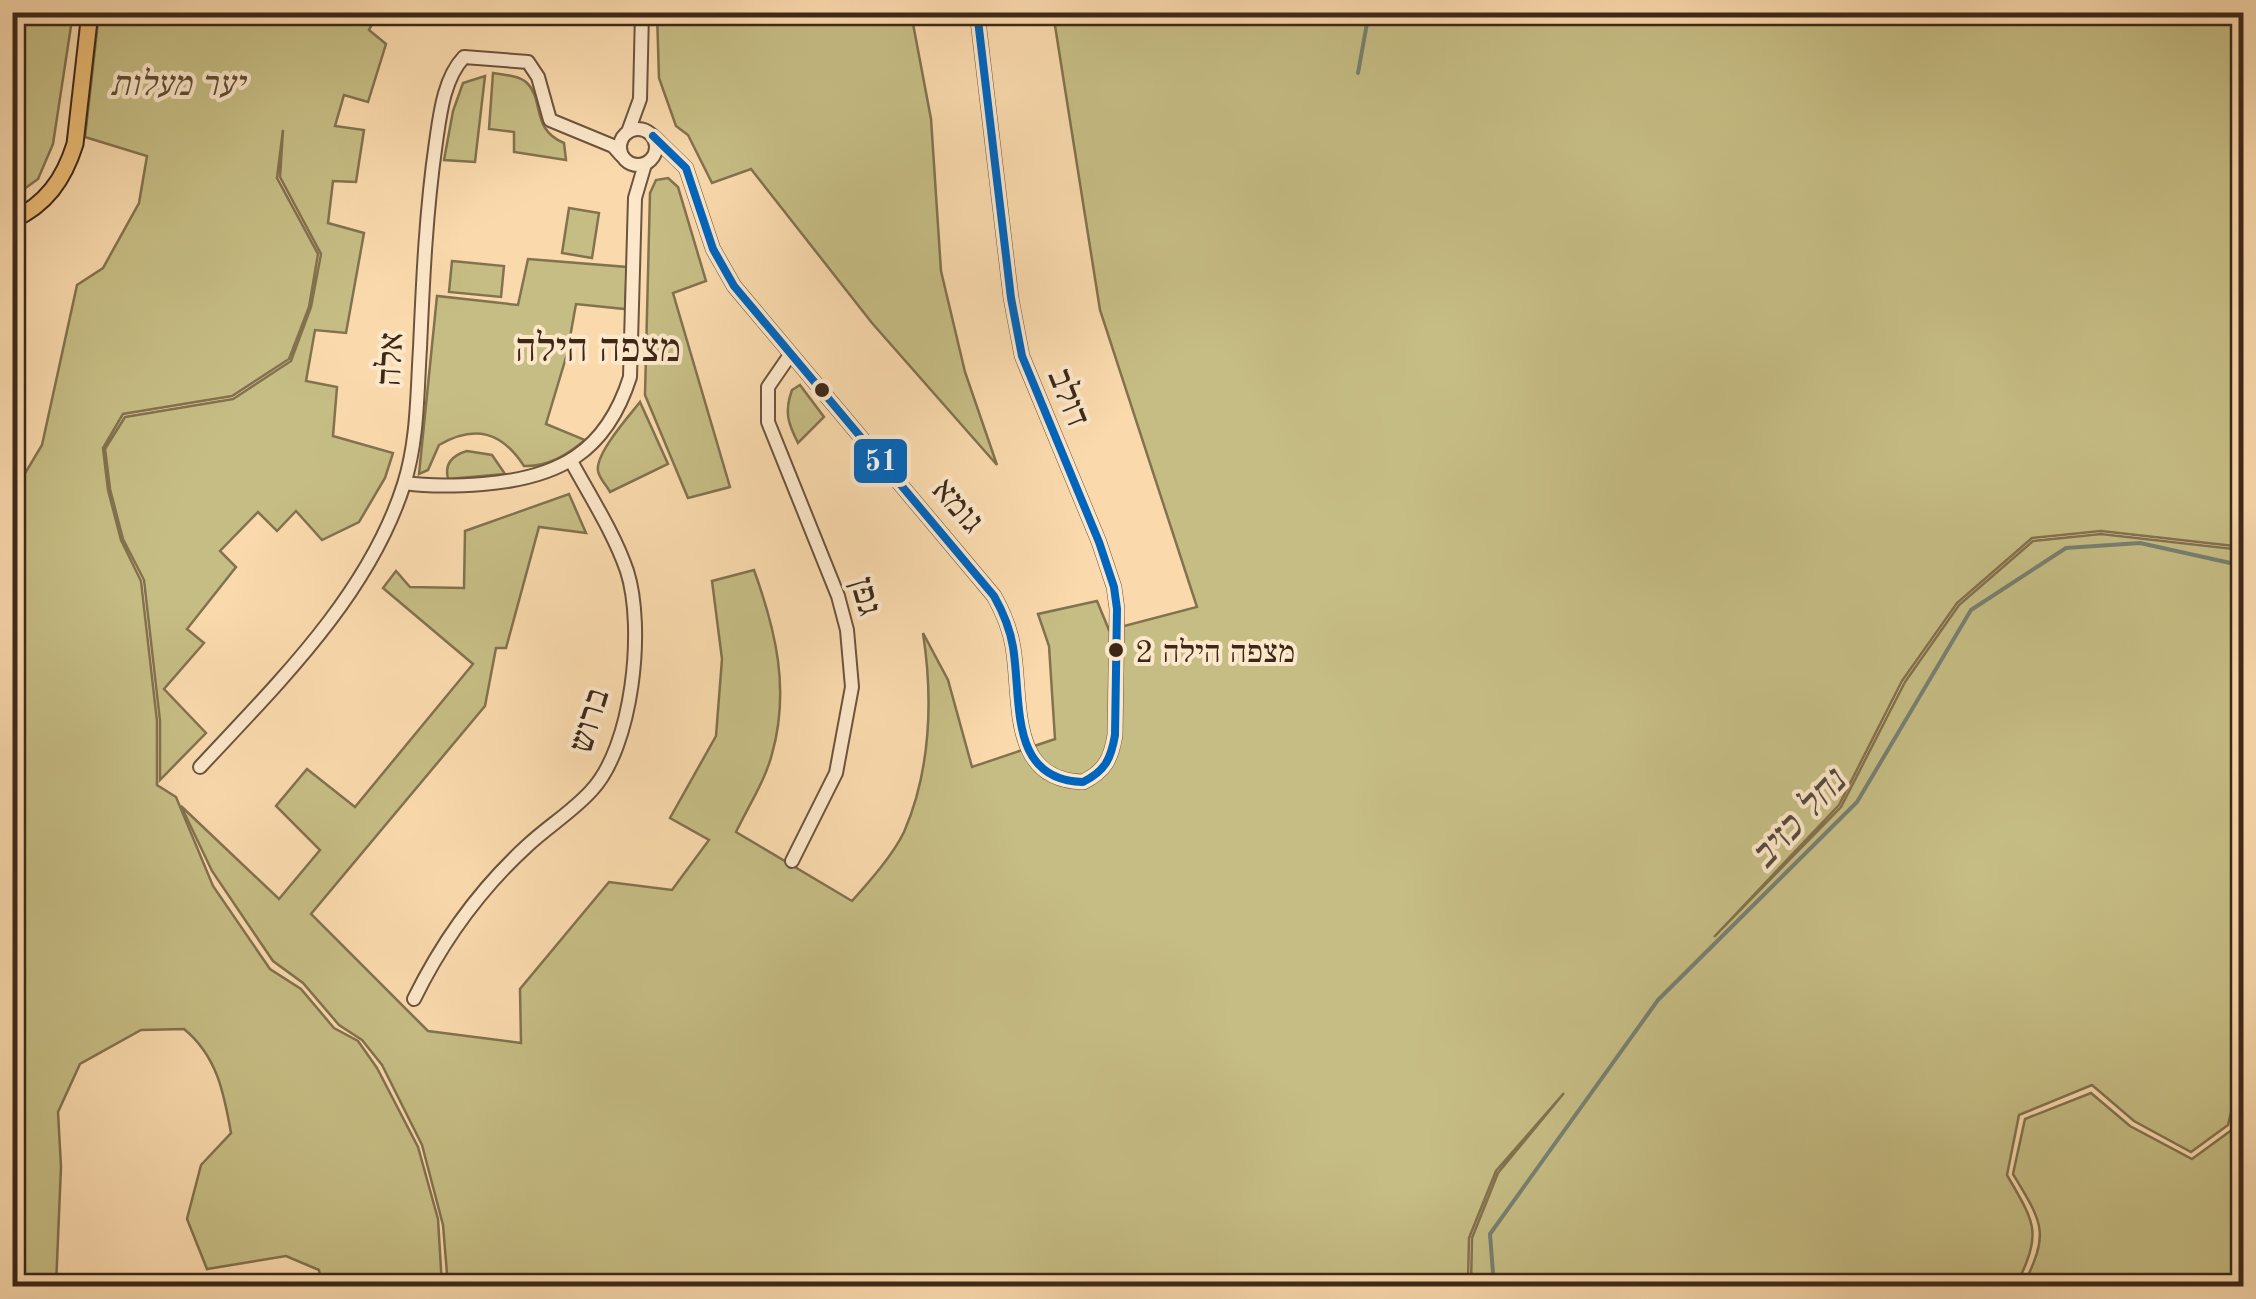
<svg xmlns="http://www.w3.org/2000/svg" width="2256" height="1299" viewBox="0 0 2256 1299" font-family="'Old Standard TT','Frank Ruhl Libre',serif">
  <style>
    .green { fill: #c6bd84; stroke: #82724e; stroke-width: 2.5 }
    .lines { fill: none; stroke-linecap: round; stroke-linejoin: round }
    .stream { stroke: #778071; stroke-width: 4 }
    .minor-casing { stroke: #6c543d; stroke-width: 16 }
    .major-casing { stroke: #3d2818; stroke-width: 19 }
    .minor { stroke: #fce7ca; stroke-width: 12 }
    .major { stroke: #edbd76; stroke-width: 15 }
    .bus-1-casing { stroke: #fce7ca; stroke-width: 15 }
    .bus-1 { stroke: #0065bd; stroke-width: 8 }
    .bus-dot { fill: #3d2818; stroke: #fce7ca; stroke-width: 4 }
    .labels { text-anchor: middle; stroke-width: 8; stroke-linejoin: round; paint-order: stroke }
    .bus-label { font-size: 32px; fill: #3d2818; stroke: #fce7ca; text-anchor: start }
    .park-label { font-size: 35px; font-style: italic; fill: #5f4d33; stroke: #fce7ca }
    .street-label { font-size: 35px; fill: #3d2818; stroke: #fce7ca }
    .water-label { font-size: 38px; font-style: italic; fill: #554c3d; stroke: #fce7ca }
    .quarter-label { font-size: 40px; fill: #3d2818; stroke: #fce7ca }
    .line-badge { stroke: #fce7ca; stroke-width: 4 }
    .badge-label { font-size: 28px; text-anchor: middle; font-weight: bold; fill: #fff }
  </style>
  <rect width="100%" height="100%" fill="#fadaad"/>
  <filter id="stains"><feTurbulence type="fractalNoise" baseFrequency=".002" numOctaves="4"/><feColorMatrix values="0 0 0 0 .2 0 0 0 0 .09 0 0 0 0 .02 0 0 0 .5 -.17"/></filter>
  <radialGradient id="worn" r=".72"><stop offset=".6" stop-color="#630" stop-opacity="0"/><stop offset="1" stop-color="#630" stop-opacity=".3"/></radialGradient>
  <!-- green -->
  <g class="green">
    <path d="M13,12L73,13L53,144L38,179L13,197Z"/>
    <path d="M99,13H378L369,30L386,44L368,102L344,95L335,126L364,130L356,182L333,181L328,223L364,233L346,333L315,330L306,381L337,387L333,436L393,453L385,478L359,522L322,540L296,511L277,531L258,512L220,551L236,567L187,629L204,643L164,689L206,733L160,780V721L144,580L123,539L110,489L105,449L125,417L233,399L291,361L311,307L321,254L280,177L283,130L277,178L318,254L309,307L289,359L232,396L123,414L103,448L108,490L121,540L141,581L157,721V785L176,797L213,886L270,969L301,989L334,1028L358,1041L377,1068L418,1147L438,1219L442,1286H322L319,1270L286,1256L207,1269L187,1219L201,1165L231,1133C224,1093 217,1056 184,1029L141,1030L80,1064L58,1112L61,1167L56,1286H13V484L18,485L42,445L77,285L103,268L139,203L147,156L85,137Z"/>
    <path d="M657,13H911L931,119L941,271L965,372L997,465L872,323L751,169L712,183L688,135L676,126L659,78Z"/>
    <path d="M1053,13H2243V547L2101,531L2032,538L1957,603L1902,681L1839,805L1714,937L1841,807L1905,682L1959,605L2033,541L2101,534L2243,550L2244,973L2237,992L2242,1065L2228,1125L2191,1152L2134,1121L2092,1085L2019,1115L2007,1175C2036,1225 2042,1232 2016,1286H1911L1901,1276L1876,1286H1471L1472,1238L1498,1173L1564,1093L1496,1171L1469,1238L1468,1286H448L443,1225L422,1145L382,1065L362,1040L339,1025L303,983L273,961L212,871L181,806L279,899L320,850L276,806L307,769L355,807L473,664L383,588L396,571L410,587L464,588L465,531L569,494L586,533L539,527L506,648H496L485,706L311,914L428,1031L521,1043L520,989L609,882L672,890L709,840L670,818L716,736L722,659L712,581L754,570C776,631 790,690 772,754C765,781 748,807 736,832L852,901C869,882 893,855 904,832C931,770 933,698 923,633L948,680L972,767L1055,739L1049,646L1038,614L1097,601L1109,630L1197,607L1100,310Z"/>
    <path d="M493,73C503,75 518,75 526,82C545,99 530,129 564,143L566,160L514,152V132L489,129Z"/>
    <path d="M485,76L475,162L444,160L453,111L463,83Z"/>
    <path d="M668,178L678,187L706,281L673,293L730,487L688,498L645,395L650,193L656,180Z"/>
    <path d="M569,208L599,213L592,258L562,253Z"/>
    <path d="M528,259L627,267L625,309L576,304L567,354L546,424L585,440C567,455 548,467 524,466C502,432 475,424 439,445L428,470L419,474L437,296L518,305Z"/>
    <path d="M452,261L504,266L501,297L449,292Z"/>
    <path d="M800,385L824,417L798,443C788,423 784,412 792,390Z"/>
    <path d="M640,402L668,464L610,492C607,486 599,478 598,471C595,454 629,416 640,402Z"/>
    <path d="M467,451L492,455L505,474L448,479C444,463 453,455 467,451Z"/>
    <path d="M2243,1085V1286H2023C2050,1232 2043,1224 2013,1174L2025,1119L2091,1093L2130,1126L2192,1159L2233,1129Z"/>
  </g>
  <g class="lines">
    <!-- stream -->
    <g class="stream">
      <path d="M1358,73L1369,12"/>
      <path d="M1494,1286L1490,1234L1658,1000L1857,802L1971,610L2066,548L2140,543L2244,566"/>
    </g>
    <defs>
      <g id="minor">
        <circle cx="638" cy="147" r="18"/>
        <path d="M628,132L640,99L642,12"/>
        <path d="M653,136L686,168L713,249L734,286L994,596C1003,612 1010,629 1013,647C1022,701 1008,780 1083,782C1105,771 1111,759 1115,735L1117,609L1114,587L1099,542L1022,356L1011,298L977,12"/>
        <path d="M790,355L768,387V422L838,596L847,630L852,687L836,773L792,861"/>
        <path d="M405,483C432,487 456,486 483,484C558,478 606,453 630,377L635,198L645,164"/>
        <path d="M200,767C278,683 369,595 404,484C418,440 417,393 420,348C423,279 426,211 436,142C440,114 444,78 464,57L528,62L538,77L550,120L613,146L621,155"/>
        <path d="M414,999C443,940 479,890 527,846C547,827 572,812 591,791C633,747 645,627 627,571C614,533 590,496 571,461"/>
      </g>
      <path id="major" d="M12,220C46,205 64,179 75,144L90,12"/>
    </defs>
    <!-- minor casing -->
    <use href="#minor" class="minor-casing"/>
    <!-- major casing -->
    <use href="#major" class="major-casing"/>
    <!-- minor -->
    <use href="#minor" class="minor"/>
    <!-- major -->
    <use href="#major" class="major"/>
    <defs>
      <path id="bus-1" d="M653,136L686,168L713,249L734,286L994,596C1003,612 1010,629 1013,647C1022,701 1008,780 1083,782C1105,771 1111,759 1115,735L1117,609L1114,587L1099,542L1022,356L1011,298L977,12"/>
    </defs>
    <!-- bus-1 casing -->
    <use href="#bus-1" class="bus-1-casing"/>
    <!-- bus-1 -->
    <use href="#bus-1" class="bus-1"/>
  </g>
  <!-- markers -->
  <g class="bus-dot">
    <circle cx="822" cy="390" r="9"/>
    <circle cx="1116" cy="650" r="9"/>
  </g>
  <g class="labels">
    <!-- bus labels -->
    <g class="bus-label">
      <text x="1135" y="662">מצפה הילה 2</text>
    </g>
    <!-- park labels -->
    <g class="park-label">
      <text x="177" y="95">יער מעלות</text>
    </g>
    <!-- street labels -->
    <g class="street-label">
      <text transform="translate(389 359) rotate(-87)" y="12">אלה</text>
      <text transform="translate(1070 397) rotate(68)" y="12">דולב</text>
      <text transform="translate(959 505) rotate(49)" y="12">גומא</text>
      <text transform="translate(867 596) rotate(74)" y="12">גפן</text>
      <text transform="translate(588 720) rotate(-73)" y="12">ברוש</text>
    </g>
    <!-- water labels -->
    <g class="water-label">
      <text transform="translate(1797 818) rotate(-47)" y="13">נחל כזיב</text>
    </g>
    <!-- quarter labels -->
    <g class="quarter-label">
      <text x="598" y="361">מצפה הילה</text>
    </g>
  </g>
  <rect class="line-badge" x="852" y="437" width="57" height="48" rx="10" fill="#0065bd"/>
  <g class="badge-label">
    <text x="881" y="470">51</text>
  </g>
  <!-- margin -->
  <rect width="2256" height="1299" fill="none" stroke="#fadaad" stroke-width="50"/>
  <rect x="15" y="15" width="2226" height="1269" fill="none" stroke="#3d2818" stroke-width="5"/>
  <rect x="25" y="25" width="2206" height="1249" fill="none" stroke="#3d2818" stroke-width="2.5"/>
  <rect width="100%" height="100%" filter="url(#stains)"/>
  <rect width="100%" height="100%" fill="url(#worn)"/>
</svg>
